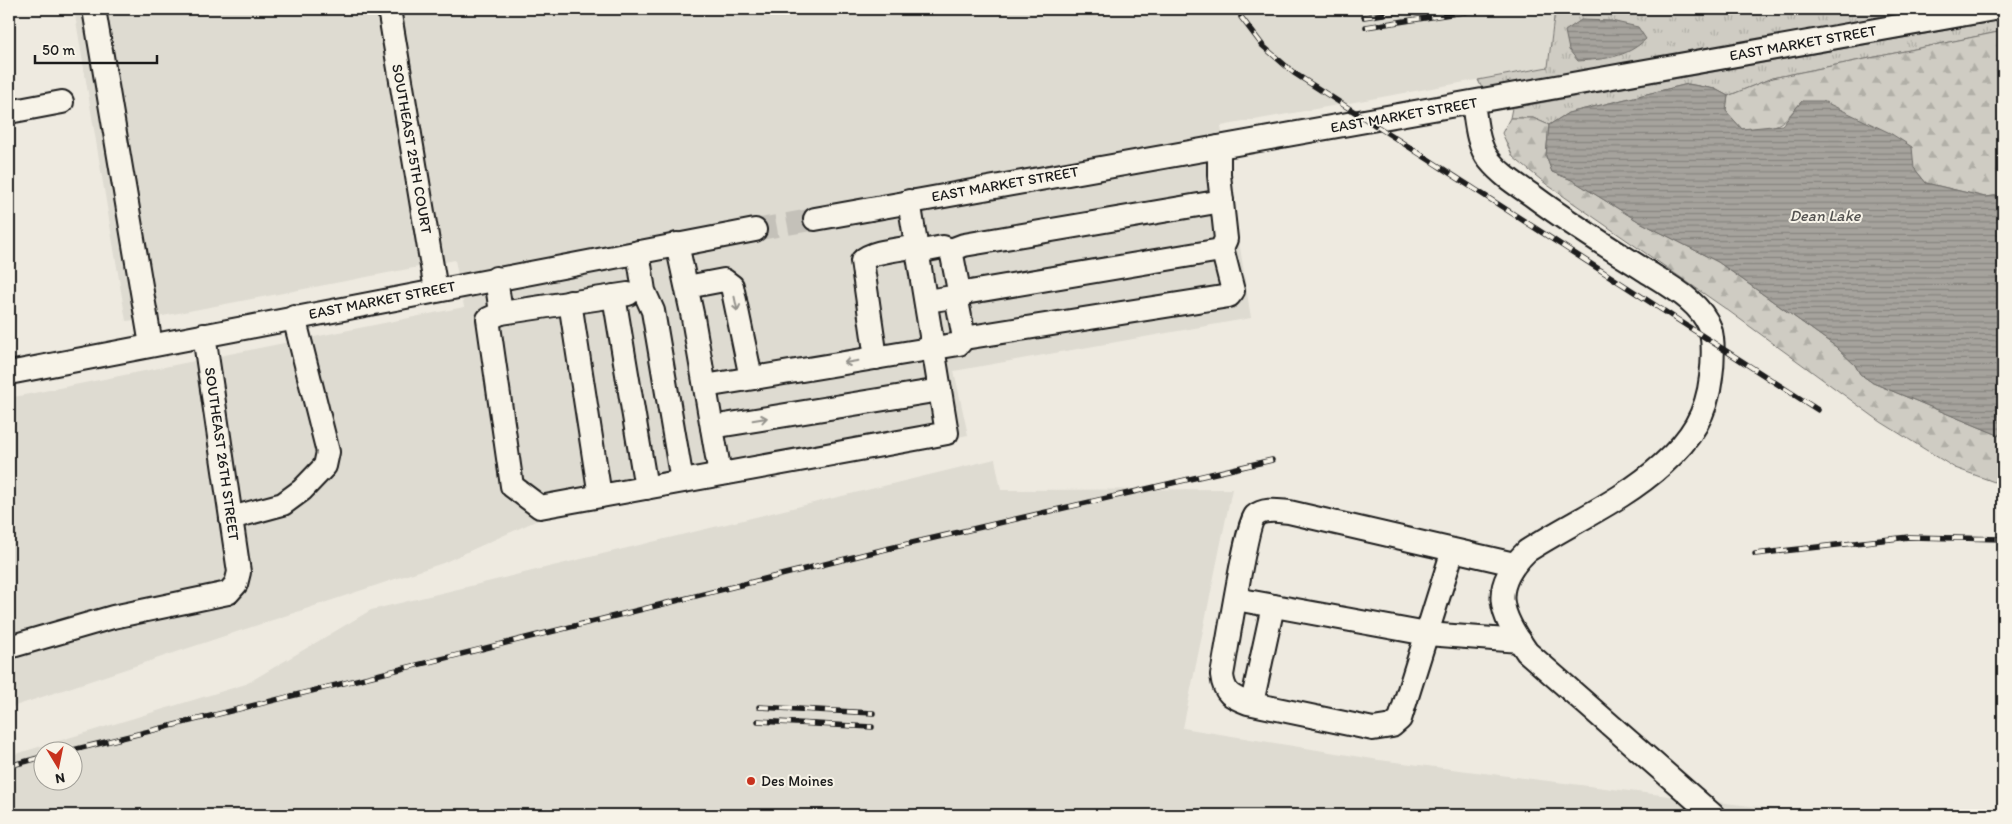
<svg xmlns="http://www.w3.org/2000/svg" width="2012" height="824" viewBox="0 0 2012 824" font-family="Itim,sans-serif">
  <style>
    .built { fill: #dedbd1; fill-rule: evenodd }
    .grass { fill: url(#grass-tufts); stroke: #767470 }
    .forest { fill: url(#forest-firs); stroke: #767470 }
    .water { fill: url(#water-rules); stroke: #6f6d69 }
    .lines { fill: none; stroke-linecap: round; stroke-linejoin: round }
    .minor-tunnel { stroke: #c4c1b9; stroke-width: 22; stroke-dasharray: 22 11; stroke-linecap: butt }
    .minor-casing { stroke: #1c1c1c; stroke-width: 26 }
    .minor { stroke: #f7f3e8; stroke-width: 22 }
    .rail-casing { stroke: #1c1c1c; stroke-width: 5.5 }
    .rail { stroke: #f7f3e8; stroke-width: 4; stroke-dasharray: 11; stroke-linecap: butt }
    .oneway { stroke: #94928c }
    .poi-dot { fill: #c8321e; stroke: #f7f3e8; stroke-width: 2 }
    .labels { text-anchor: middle; stroke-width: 4; stroke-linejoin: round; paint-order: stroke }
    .street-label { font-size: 15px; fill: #1c1c1c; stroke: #f7f3e8 }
    .poi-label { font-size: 15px; fill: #1c1c1c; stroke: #f7f3e8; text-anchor: start }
    .water-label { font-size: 16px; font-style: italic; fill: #535250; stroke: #f7f3e8 }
  </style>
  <defs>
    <pattern id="grass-tufts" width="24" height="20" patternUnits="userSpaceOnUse" patternTransform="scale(1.25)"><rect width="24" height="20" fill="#cfccc3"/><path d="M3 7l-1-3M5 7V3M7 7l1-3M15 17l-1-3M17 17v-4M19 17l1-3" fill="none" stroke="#b1afa7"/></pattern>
    <pattern id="forest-firs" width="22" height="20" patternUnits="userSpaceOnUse" patternTransform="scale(1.25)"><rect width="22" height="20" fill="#cfccc3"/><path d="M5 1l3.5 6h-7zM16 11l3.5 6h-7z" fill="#b1afa7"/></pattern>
    <pattern id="water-rules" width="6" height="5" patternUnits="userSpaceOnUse" patternTransform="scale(1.25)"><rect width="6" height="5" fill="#a6a39d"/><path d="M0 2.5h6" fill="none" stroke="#86847f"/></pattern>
  </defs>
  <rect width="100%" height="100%" fill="#eeeae0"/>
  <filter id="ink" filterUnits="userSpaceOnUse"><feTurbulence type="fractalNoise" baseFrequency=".02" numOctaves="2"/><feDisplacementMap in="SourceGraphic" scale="10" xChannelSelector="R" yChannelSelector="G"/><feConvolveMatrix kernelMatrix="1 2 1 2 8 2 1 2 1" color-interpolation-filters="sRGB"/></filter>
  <g filter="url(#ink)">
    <!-- built -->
    <g class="built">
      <path d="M74,9H1555L1548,67L1221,126L1251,318L954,371L968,435L542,518L443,563L9,708V398L464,307L455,260L147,319L126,321Z"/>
      <path d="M995,459L1001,490L1232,489L1183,728L1379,760L1823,815H9V756L246,684L371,610ZM42,752H72V782H42Z"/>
    </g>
    <!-- grass -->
    <g class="grass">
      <path d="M1555,9H1952L1484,92L1478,80L1548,67Z"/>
      <path d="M2003,20V31L1772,78L1728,96L1715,89L1688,84L1568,113L1549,125L1533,118H1510L1512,108Z"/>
    </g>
    <!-- forest -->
    <g class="forest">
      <path d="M2003,31V195L1985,197L1926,183L1914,168L1802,101C1778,129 1780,127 1742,129L1725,111L1728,96L1772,78Z"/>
      <path d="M1510,118H1533L1549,125L1546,156L1552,172L1572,180L1638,221L1718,262L1835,346L1855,365L1860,374L1873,383L2003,437V485L1955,468L1881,422L1726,309L1546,184L1513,157L1502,133Z"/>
    </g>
    <!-- water -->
    <g class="water">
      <path d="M1581,20L1611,21L1638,27L1646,39C1626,58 1605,59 1578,61L1569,50L1565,31Z"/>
      <path d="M1688,84L1715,89L1728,96L1726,111L1742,129L1782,125L1802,101H1823L1890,133L1912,147L1914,168L1926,183L1985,197L2003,195V437L1873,383L1860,374L1855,365L1835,346L1718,262L1638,221L1572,180L1552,172L1546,156L1549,125L1568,113Z"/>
    </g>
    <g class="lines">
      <!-- minor-tunnel -->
      <path class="minor-tunnel" d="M755,230L815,219"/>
      <defs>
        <g id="minor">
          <path d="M94,9L151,345"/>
          <path d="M389,9L436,290"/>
          <path d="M1473,103C1476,121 1477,145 1489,160C1501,175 1517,185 1533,196C1569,223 1608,247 1646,271C1669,286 1700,301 1710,328C1714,341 1713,363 1711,377C1707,414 1691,439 1663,464C1624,500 1572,522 1527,551C1489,588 1500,613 1527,652L1713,815"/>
          <path d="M9,112L62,102"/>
          <path d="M815,219L1994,9"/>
          <path d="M677,244L693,318L720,474"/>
          <path d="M951,250L964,245L1222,201"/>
          <path d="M638,252L644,291L653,311L682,481"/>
          <path d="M917,252L943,247L951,250L960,296L926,301"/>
          <path d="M496,278L501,313L488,319L512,486L540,507L926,437L947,433L909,201"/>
          <path d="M687,287L724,280L732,286L751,378"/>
          <path d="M614,296L646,488"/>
          <path d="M570,302L600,496"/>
          <path d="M501,313L628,294"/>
          <path d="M964,338L1229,296L1233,291L1222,248"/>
          <path d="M876,358L862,261C870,251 904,249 917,246"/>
          <path d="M9,373L755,230"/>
          <path d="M705,386L959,344L964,338L957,301L964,293L1221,250L1226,239L1219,175V147"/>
          <path d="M712,427L940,390"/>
          <path d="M231,518L283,504L302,490L325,466L328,452L294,317"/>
          <path d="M1453,550L1400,719L1392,726L1373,729L1248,703C1232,697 1224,694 1222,675C1226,654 1246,525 1255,516C1264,508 1278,511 1289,512L1514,564"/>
          <path d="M1236,599L1427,634L1520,641"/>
          <path d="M9,647L113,617L228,593L236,584L239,572L204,335"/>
          <path d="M1252,703L1273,606"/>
        </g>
      </defs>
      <!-- minor casing -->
      <use href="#minor" class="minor-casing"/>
      <!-- minor -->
      <use href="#minor" class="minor"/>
      <defs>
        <g id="rail">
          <path d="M1241,17L1263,46L1294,73L1818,410"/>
          <path d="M1364,17L1415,9"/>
          <path d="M1366,27L1483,9"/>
          <path d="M1755,554L1909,537L2003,539"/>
          <path d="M759,707L873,713"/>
          <path d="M758,721L872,727"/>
          <path d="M65,752L886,549L1272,460"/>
          <path d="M9,766L42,757"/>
        </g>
      </defs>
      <!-- rail casing -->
      <use href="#rail" class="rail-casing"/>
      <!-- rail -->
      <use href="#rail" class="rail"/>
    </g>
    <!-- one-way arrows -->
    <defs><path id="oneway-shaft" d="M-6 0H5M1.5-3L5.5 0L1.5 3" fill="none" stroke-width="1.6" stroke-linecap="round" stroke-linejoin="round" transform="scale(1.25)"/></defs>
    <g class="oneway">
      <use href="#oneway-shaft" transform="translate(736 304) rotate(78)"/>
      <use href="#oneway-shaft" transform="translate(851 362) rotate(171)"/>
      <use href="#oneway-shaft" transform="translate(760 419) rotate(-9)"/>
    </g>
  </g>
  <!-- markers -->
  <circle class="poi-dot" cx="751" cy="781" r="5"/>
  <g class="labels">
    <!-- street labels -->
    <g class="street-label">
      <text transform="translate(1803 43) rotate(-10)" y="5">EAST MARKET STREET</text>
      <text transform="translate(1404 115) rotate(-10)" y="5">EAST MARKET STREET</text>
      <text transform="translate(412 149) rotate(80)" y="5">SOUTHEAST 25TH COURT</text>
      <text transform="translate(1005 184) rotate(-10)" y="5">EAST MARKET STREET</text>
      <text transform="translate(382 300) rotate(-11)" y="5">EAST MARKET STREET</text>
      <text transform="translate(222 454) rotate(82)" y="5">SOUTHEAST 26TH STREET</text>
    </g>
    <!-- poi labels -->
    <g class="poi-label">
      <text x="761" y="786">Des Moines</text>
    </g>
    <!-- water labels -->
    <g class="water-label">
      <text x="1825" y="221">Dean Lake</text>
    </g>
  </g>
  <!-- margin -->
  <rect width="2012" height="824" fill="none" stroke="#f7f3e8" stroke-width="30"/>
  <rect x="15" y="15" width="1982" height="794" fill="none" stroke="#1c1c1c" stroke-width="2" filter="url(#ink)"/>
  <!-- north arrow -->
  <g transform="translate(58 766) rotate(170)"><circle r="24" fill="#f7f3e8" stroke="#9f9d96"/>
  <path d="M0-4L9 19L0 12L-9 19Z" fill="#c8321e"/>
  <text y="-8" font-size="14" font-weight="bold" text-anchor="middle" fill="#1c1c1c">N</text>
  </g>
  <!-- scale -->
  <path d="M35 55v8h122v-8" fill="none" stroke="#1c1c1c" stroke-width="2.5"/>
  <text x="42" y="55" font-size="15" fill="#1c1c1c" stroke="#f7f3e8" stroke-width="4" paint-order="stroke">50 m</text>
</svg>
